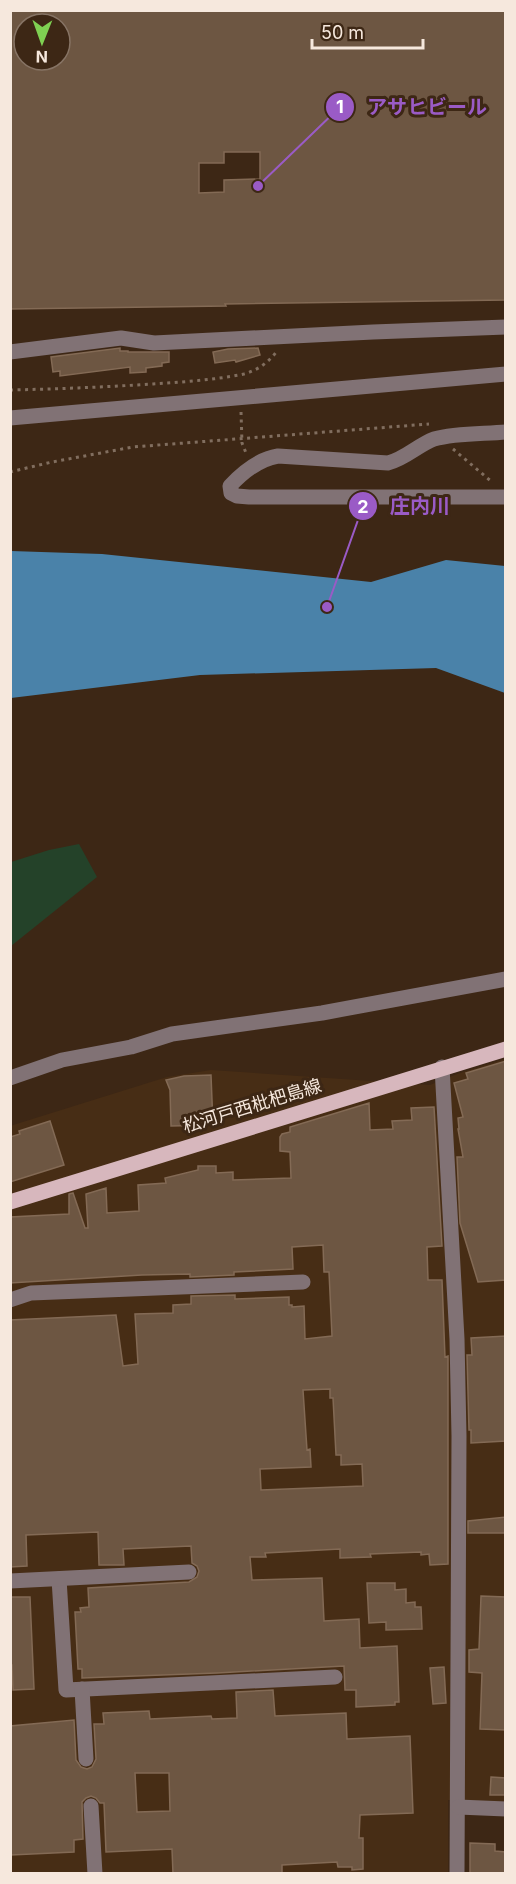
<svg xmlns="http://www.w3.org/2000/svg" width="516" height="1884" viewBox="0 0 516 1884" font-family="Inter,'Noto Sans JP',sans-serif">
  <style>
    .built { fill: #472d15 }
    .green { fill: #244229 }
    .water { fill: #4a82a9 }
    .building { fill: #6d5642; stroke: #836a55; stroke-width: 1.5; fill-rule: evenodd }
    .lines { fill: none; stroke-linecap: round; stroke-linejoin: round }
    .path { stroke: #816e5f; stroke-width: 3; stroke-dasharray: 3 4.5; stroke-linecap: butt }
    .minor { stroke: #817275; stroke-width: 15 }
    .major { stroke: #d7b7bd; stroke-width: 15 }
    .labels { text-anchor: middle; stroke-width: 6; stroke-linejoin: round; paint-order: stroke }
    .street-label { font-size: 18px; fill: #f6e8dd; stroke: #3d2715 }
    .leader { fill: none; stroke: #9a5bc6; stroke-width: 2 }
    .callout-dot { fill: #9a5bc6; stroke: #3d2715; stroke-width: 2 }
    .mark-label { font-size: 18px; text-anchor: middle; font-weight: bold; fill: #fff }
    .callout-label { font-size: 20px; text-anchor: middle; font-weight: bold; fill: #9a5bc6; stroke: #3d2715; stroke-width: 6; stroke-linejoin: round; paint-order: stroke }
  </style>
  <rect width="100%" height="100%" fill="#3d2715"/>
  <!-- built -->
  <path class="built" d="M505,1059V1803L448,1800V1873H11L10,1126L167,1077L211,1070L430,1085L457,1074Z"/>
  <!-- green -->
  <path class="green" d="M79,844L97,877L11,946V862L49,850Z"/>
  <!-- water -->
  <path class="water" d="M11,551L102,554L371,582L446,560L505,566V693L436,668L200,675L11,698Z"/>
  <!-- building -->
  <g class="building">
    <path d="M10,10H506V300L225,304L226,306L10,309ZM24,24H60V60H24ZM224,152H260V179L224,180V192L199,193V163H224Z"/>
    <path d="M120,348V351H128V352H169V362L162,363V366L146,368V372L130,373V367L60,376V371L53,372L51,357Z"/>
    <path d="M258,348L260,355L236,362L235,360L215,363L213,352L228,349Z"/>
    <path d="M506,1061V1280L478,1282L460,1223L457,1157H463L458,1129H459L458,1118L463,1117L454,1083L468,1079L466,1073Z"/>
    <path d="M211,1075L213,1125L171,1126L170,1090L166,1080L184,1076Z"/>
    <path d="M369,1103L370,1130L393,1129L392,1121L412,1120L411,1108L434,1107L442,1246L427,1247L428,1280H442L445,1357L448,1356V1564L430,1565L429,1554L421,1555V1552L370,1554L371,1557L340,1558V1549L265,1553L266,1557H250L252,1580L322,1578L324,1621L359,1619L360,1648L397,1646L399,1702H395V1705L356,1707V1690H345L344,1666L217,1673L82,1678V1669H78L75,1612H81L80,1608L89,1607L88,1588L189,1582L197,1577L199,1571L197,1566L192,1563L191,1546L123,1549L124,1565H99L98,1532L26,1535L27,1566L10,1567V1320L116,1315L123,1366L138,1364L135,1314L173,1313V1305L191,1304V1296L235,1295V1299L289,1297V1305H292V1307L304,1306L305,1339L332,1336L329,1272H324L323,1245L292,1247L293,1269L234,1272V1275L190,1277V1274L142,1275L10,1283V1217L69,1214V1194L73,1193L85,1228H88L86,1194L106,1188L107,1213L139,1211L138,1185L166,1183L165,1178L198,1170V1166H216V1173L233,1172V1180L291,1178L290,1152L280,1151V1137L282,1134L290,1132V1127ZM330,1389V1398H333L336,1455H341V1465L362,1464L363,1486L261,1490L260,1469L311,1467L310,1449L307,1450L303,1390Z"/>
    <path d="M50,1121L64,1165L10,1182V1137L20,1134L19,1131Z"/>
    <path d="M506,1336V1441L471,1443V1430H469L467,1355H472L471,1338Z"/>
    <path d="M506,1517V1533H468V1521Z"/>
    <path d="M367,1583H395V1590L406,1589V1603L415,1602V1607H421L422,1629L386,1630V1622L369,1623Z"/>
    <path d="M481,1596L506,1597V1730L480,1729L482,1673L469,1672V1650L479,1649Z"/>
    <path d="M10,1597H30L34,1689L13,1690L12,1665H10Z"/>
    <path d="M444,1667L446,1703L433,1704L430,1668Z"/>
    <path d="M273,1690L275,1716L346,1713L347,1739L410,1736L413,1813L360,1815L359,1838H363V1869L352,1870V1867H338L337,1862L282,1865V1874H173L172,1849L106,1852L104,1803H100L96,1798L91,1796L86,1798L82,1802L83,1839L74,1840V1852L11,1855L10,1726L74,1720L76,1760L81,1767L87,1769L92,1767L96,1759L94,1724H104L103,1713L149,1711L150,1719L211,1716L212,1719L237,1718L236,1692ZM135,1773H169L170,1811L137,1812Z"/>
    <path d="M491,1777L506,1778V1795H490Z"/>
    <path d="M470,1843L495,1844V1851L506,1852V1874H470Z"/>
  </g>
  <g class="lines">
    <!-- path -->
    <g class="path">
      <path d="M10,390C58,389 105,387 153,384C183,382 214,380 244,374C258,370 269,362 277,351"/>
      <path d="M241,412L242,443L246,453"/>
      <path d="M453,449L492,482"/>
      <path d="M10,472L52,462L133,447L429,424"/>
    </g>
    <!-- minor -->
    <g class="minor">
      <path d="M10,352L121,338L154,343L373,332L506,327"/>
      <path d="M10,418L506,374"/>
      <path d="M506,432C483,434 456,433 434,439C418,445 405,459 388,463L278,456C259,459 243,472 230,486L231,493L237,496L249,497H506"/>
      <path d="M442,1067L457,1339L459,1436L457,1874"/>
      <path d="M10,1078L62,1060L131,1047L172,1034L322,1013L506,979"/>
      <path d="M10,1300L31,1293L303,1282"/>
      <path d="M59,1579L66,1690L335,1677"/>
      <path d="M10,1581L189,1572"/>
      <path d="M82,1689L86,1759"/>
      <path d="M91,1806L95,1874"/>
      <path d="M458,1807L506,1809"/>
    </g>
    <!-- major -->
    <path class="major" d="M10,1202L506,1049"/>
  </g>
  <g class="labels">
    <!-- street labels -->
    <g class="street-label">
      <text transform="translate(252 1106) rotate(-17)" y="6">松河戸西枇杷島線</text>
    </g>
  </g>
  <!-- callouts -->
  <path class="leader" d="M258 186L340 107M327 607L363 506"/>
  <g class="callout-dot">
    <circle cx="258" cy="186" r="6"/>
    <circle cx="327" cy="607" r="6"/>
    <circle cx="340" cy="107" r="15"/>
    <circle cx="363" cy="506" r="15"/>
  </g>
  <g class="mark-label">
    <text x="340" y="113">1</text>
    <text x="363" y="513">2</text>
  </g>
  <g class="callout-label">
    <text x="427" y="114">アサヒビール</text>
    <text x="420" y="513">庄内川</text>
  </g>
  <!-- border -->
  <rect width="516" height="1884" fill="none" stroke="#f6e8dd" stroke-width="24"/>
  <!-- north arrow -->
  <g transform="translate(42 42) rotate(181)"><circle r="28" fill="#3d2715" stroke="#877465" stroke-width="1.5"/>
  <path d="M0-4.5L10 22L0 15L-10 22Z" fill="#7fd052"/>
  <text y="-9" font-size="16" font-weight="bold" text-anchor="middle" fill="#f6e8dd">N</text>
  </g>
  <!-- scale -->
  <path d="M312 39v9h111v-9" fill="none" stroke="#f6e8dd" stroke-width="3"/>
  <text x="321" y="39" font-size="18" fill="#f6e8dd" stroke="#3d2715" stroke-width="4.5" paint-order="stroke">50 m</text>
</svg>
